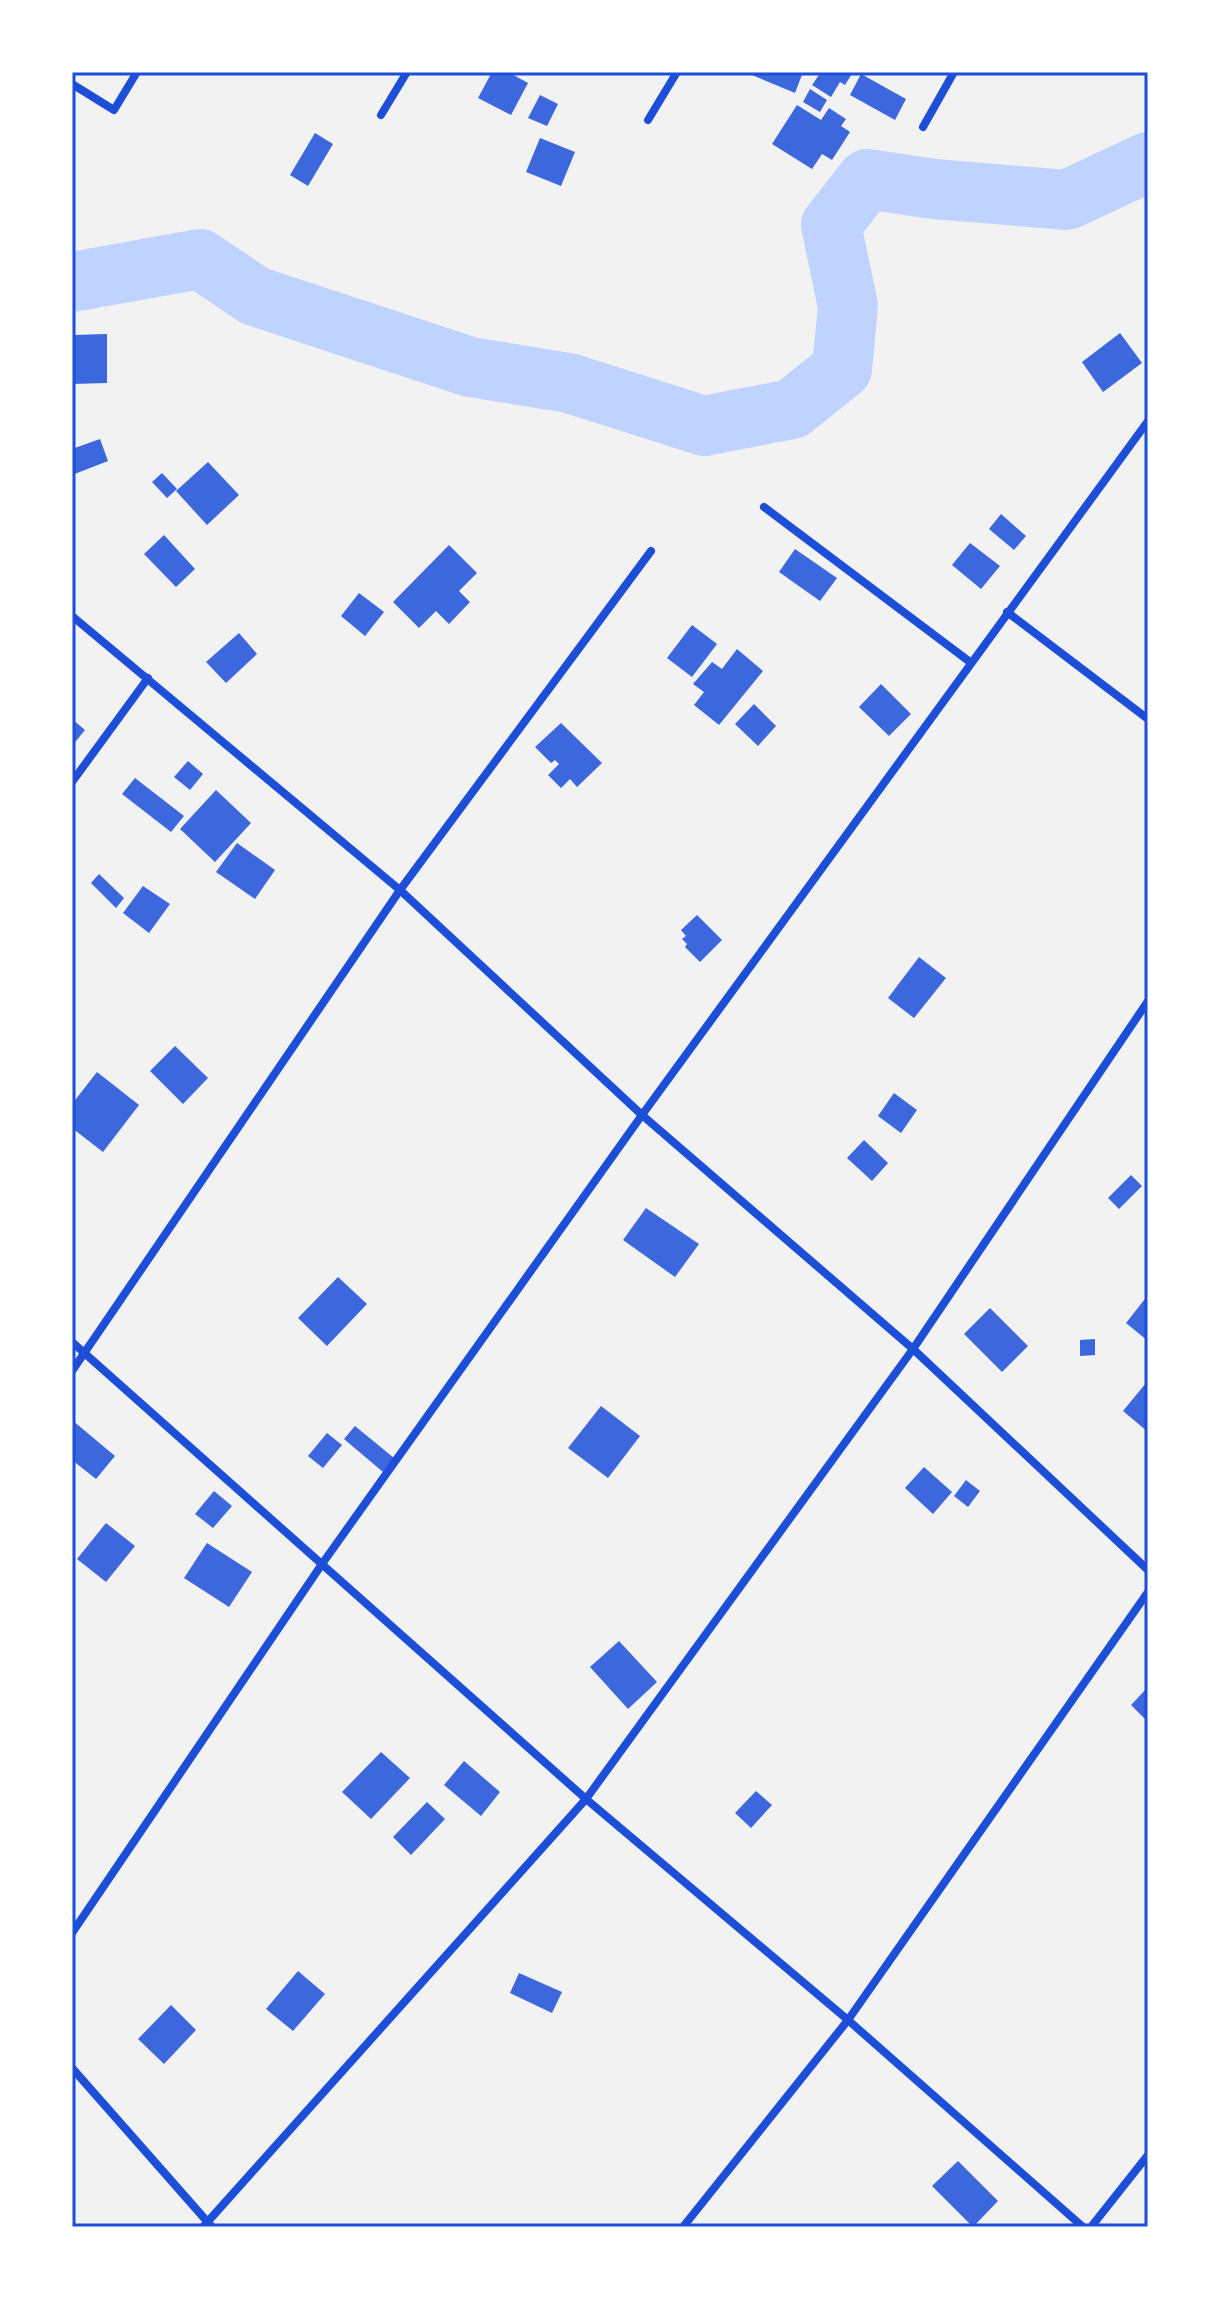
<svg xmlns="http://www.w3.org/2000/svg" width="1220" height="2299" viewBox="0 0 1220 2299" font-family="Karla,sans-serif">
  <style>
    .lines { fill: none; stroke-linecap: round; stroke-linejoin: round }
    .river { stroke: #bfd3fe; stroke-width: 60 }
    .building { fill: #3d67dc }
    .minor { stroke: #1d4ed8; stroke-width: 8 }
    .neatline { fill: none; stroke: #1d4ed8; stroke-width: 3 }
  </style>
  <rect width="100%" height="100%" fill="#f2f2f2"/>
  <g class="lines">
    <!-- river -->
    <path class="river" d="M72,282L200,259L255,296L470,367L569,383L704,426L792,409L842,369L848,306L831,225L867,179L934,189L1067,200L1148,162"/>
  </g>
  <!-- building -->
  <g class="building">
    <path d="M492,72H508L528,83L511,115L478,98Z"/>
    <path d="M745,72H803L795,93Z"/>
    <path d="M821,72H853L845,85L840,82L831,97L812,85Z"/>
    <path d="M861,74L906,99L895,120L850,95Z"/>
    <path d="M810,89L827,100L820,112L803,102Z"/>
    <path d="M540,95L558,104L547,126L528,118Z"/>
    <path d="M797,105L821,120L829,108L846,119L841,126L850,132L832,160L822,154L812,169L772,144Z"/>
    <path d="M315,133L333,144L308,186L290,175Z"/>
    <path d="M540,138L575,152L561,186L526,172Z"/>
    <path d="M1120,333L1142,363L1103,392L1082,362Z"/>
    <path d="M107,334V383L72,384V335Z"/>
    <path d="M100,439L108,461L72,475V449Z"/>
    <path d="M208,462L239,495L207,525L176,491Z"/>
    <path d="M162,473L177,489L167,498L152,482Z"/>
    <path d="M1001,514L1026,536L1014,550L989,529Z"/>
    <path d="M164,535L195,569L176,587L144,554Z"/>
    <path d="M970,543L1000,566L981,589L952,565Z"/>
    <path d="M449,545L477,573L459,591L470,602L449,624L436,611L419,628L393,602Z"/>
    <path d="M795,549L837,578L820,601L779,572Z"/>
    <path d="M359,593L384,612L365,636L341,616Z"/>
    <path d="M692,625L717,644L692,677L667,658Z"/>
    <path d="M239,633L257,654L226,683L206,662Z"/>
    <path d="M737,649L763,671L719,725L694,705L704,692L693,684L712,662L722,669Z"/>
    <path d="M881,684L911,714L889,736L859,707Z"/>
    <path d="M754,704L776,726L758,746L735,724Z"/>
    <path d="M72,719L85,730L72,746Z"/>
    <path d="M561,723L602,763L577,787L570,779L561,788L548,775L559,764L555,760L551,763L535,747Z"/>
    <path d="M188,761L203,774L190,790L174,777Z"/>
    <path d="M135,778L184,816L171,832L122,794Z"/>
    <path d="M216,790L251,823L215,862L180,829Z"/>
    <path d="M237,843L275,870L255,899L216,872Z"/>
    <path d="M99,874L124,898L116,908L91,883Z"/>
    <path d="M143,886L170,904L149,933L123,913Z"/>
    <path d="M697,915L722,940L700,962L685,947L687,944L682,939L686,936L681,930Z"/>
    <path d="M919,957L946,978L914,1018L888,998Z"/>
    <path d="M175,1046L208,1078L183,1104L150,1071Z"/>
    <path d="M97,1072L139,1105L103,1152L72,1128V1104Z"/>
    <path d="M894,1093L917,1110L901,1133L878,1116Z"/>
    <path d="M864,1140L888,1163L872,1181L847,1158Z"/>
    <path d="M1131,1175L1142,1186L1119,1209L1108,1198Z"/>
    <path d="M646,1208L699,1244L675,1277L623,1240Z"/>
    <path d="M338,1277L367,1304L327,1346L298,1318Z"/>
    <path d="M1148,1295V1341L1126,1323Z"/>
    <path d="M990,1308L1028,1346L1002,1372L964,1334Z"/>
    <path d="M1095,1339V1355L1080,1356V1340Z"/>
    <path d="M1146,1383L1148,1385V1432L1123,1411Z"/>
    <path d="M601,1406L640,1436L608,1478L568,1448Z"/>
    <path d="M72,1420L115,1456L96,1479L72,1460Z"/>
    <path d="M355,1426L394,1458L383,1472L344,1439Z"/>
    <path d="M327,1433L342,1445L323,1468L308,1456Z"/>
    <path d="M924,1467L952,1492L933,1514L905,1488Z"/>
    <path d="M966,1480L980,1491L968,1507L954,1496Z"/>
    <path d="M214,1491L232,1506L213,1528L195,1514Z"/>
    <path d="M106,1523L135,1546L106,1582L77,1559Z"/>
    <path d="M207,1543L252,1572L229,1607L184,1578Z"/>
    <path d="M619,1641L657,1682L628,1709L590,1667Z"/>
    <path d="M1148,1687V1722L1131,1705Z"/>
    <path d="M381,1752L410,1778L371,1819L342,1792Z"/>
    <path d="M464,1761L500,1792L481,1816L444,1785Z"/>
    <path d="M756,1791L772,1805L751,1828L735,1813Z"/>
    <path d="M427,1802L445,1819L411,1855L393,1837Z"/>
    <path d="M298,1971L325,1994L293,2031L266,2009Z"/>
    <path d="M519,1973L562,1992L552,2013L510,1993Z"/>
    <path d="M171,2005L196,2030L164,2064L138,2039Z"/>
    <path d="M958,2161L998,2201L973,2227L932,2186Z"/>
  </g>
  <g class="lines">
    <!-- minor -->
    <g class="minor">
      <path d="M72,84L114,110L137,72"/>
      <path d="M381,115L407,72"/>
      <path d="M648,120L677,72"/>
      <path d="M923,127L954,72"/>
      <path d="M764,507L970,662"/>
      <path d="M1007,612L1148,719"/>
      <path d="M72,616L400,890L642,1115L913,1349L1148,1570"/>
      <path d="M72,782L148,678"/>
      <path d="M72,1342L586,1799L848,2020L1083,2227"/>
      <path d="M72,1371L400,890L651,551"/>
      <path d="M72,1933L322,1564L642,1115L1148,421"/>
      <path d="M72,2068L212,2227"/>
      <path d="M203,2227L586,1799L913,1349L1148,1001"/>
      <path d="M683,2227L848,2020L1148,1592"/>
      <path d="M1091,2227L1148,2155"/>
    </g>
  </g>
  <!-- border -->
  <rect width="1220" height="2299" fill="none" stroke="#ffffff" stroke-width="148"/>
  <rect x="74" y="74" width="1072" height="2151" class="neatline"/>
</svg>
